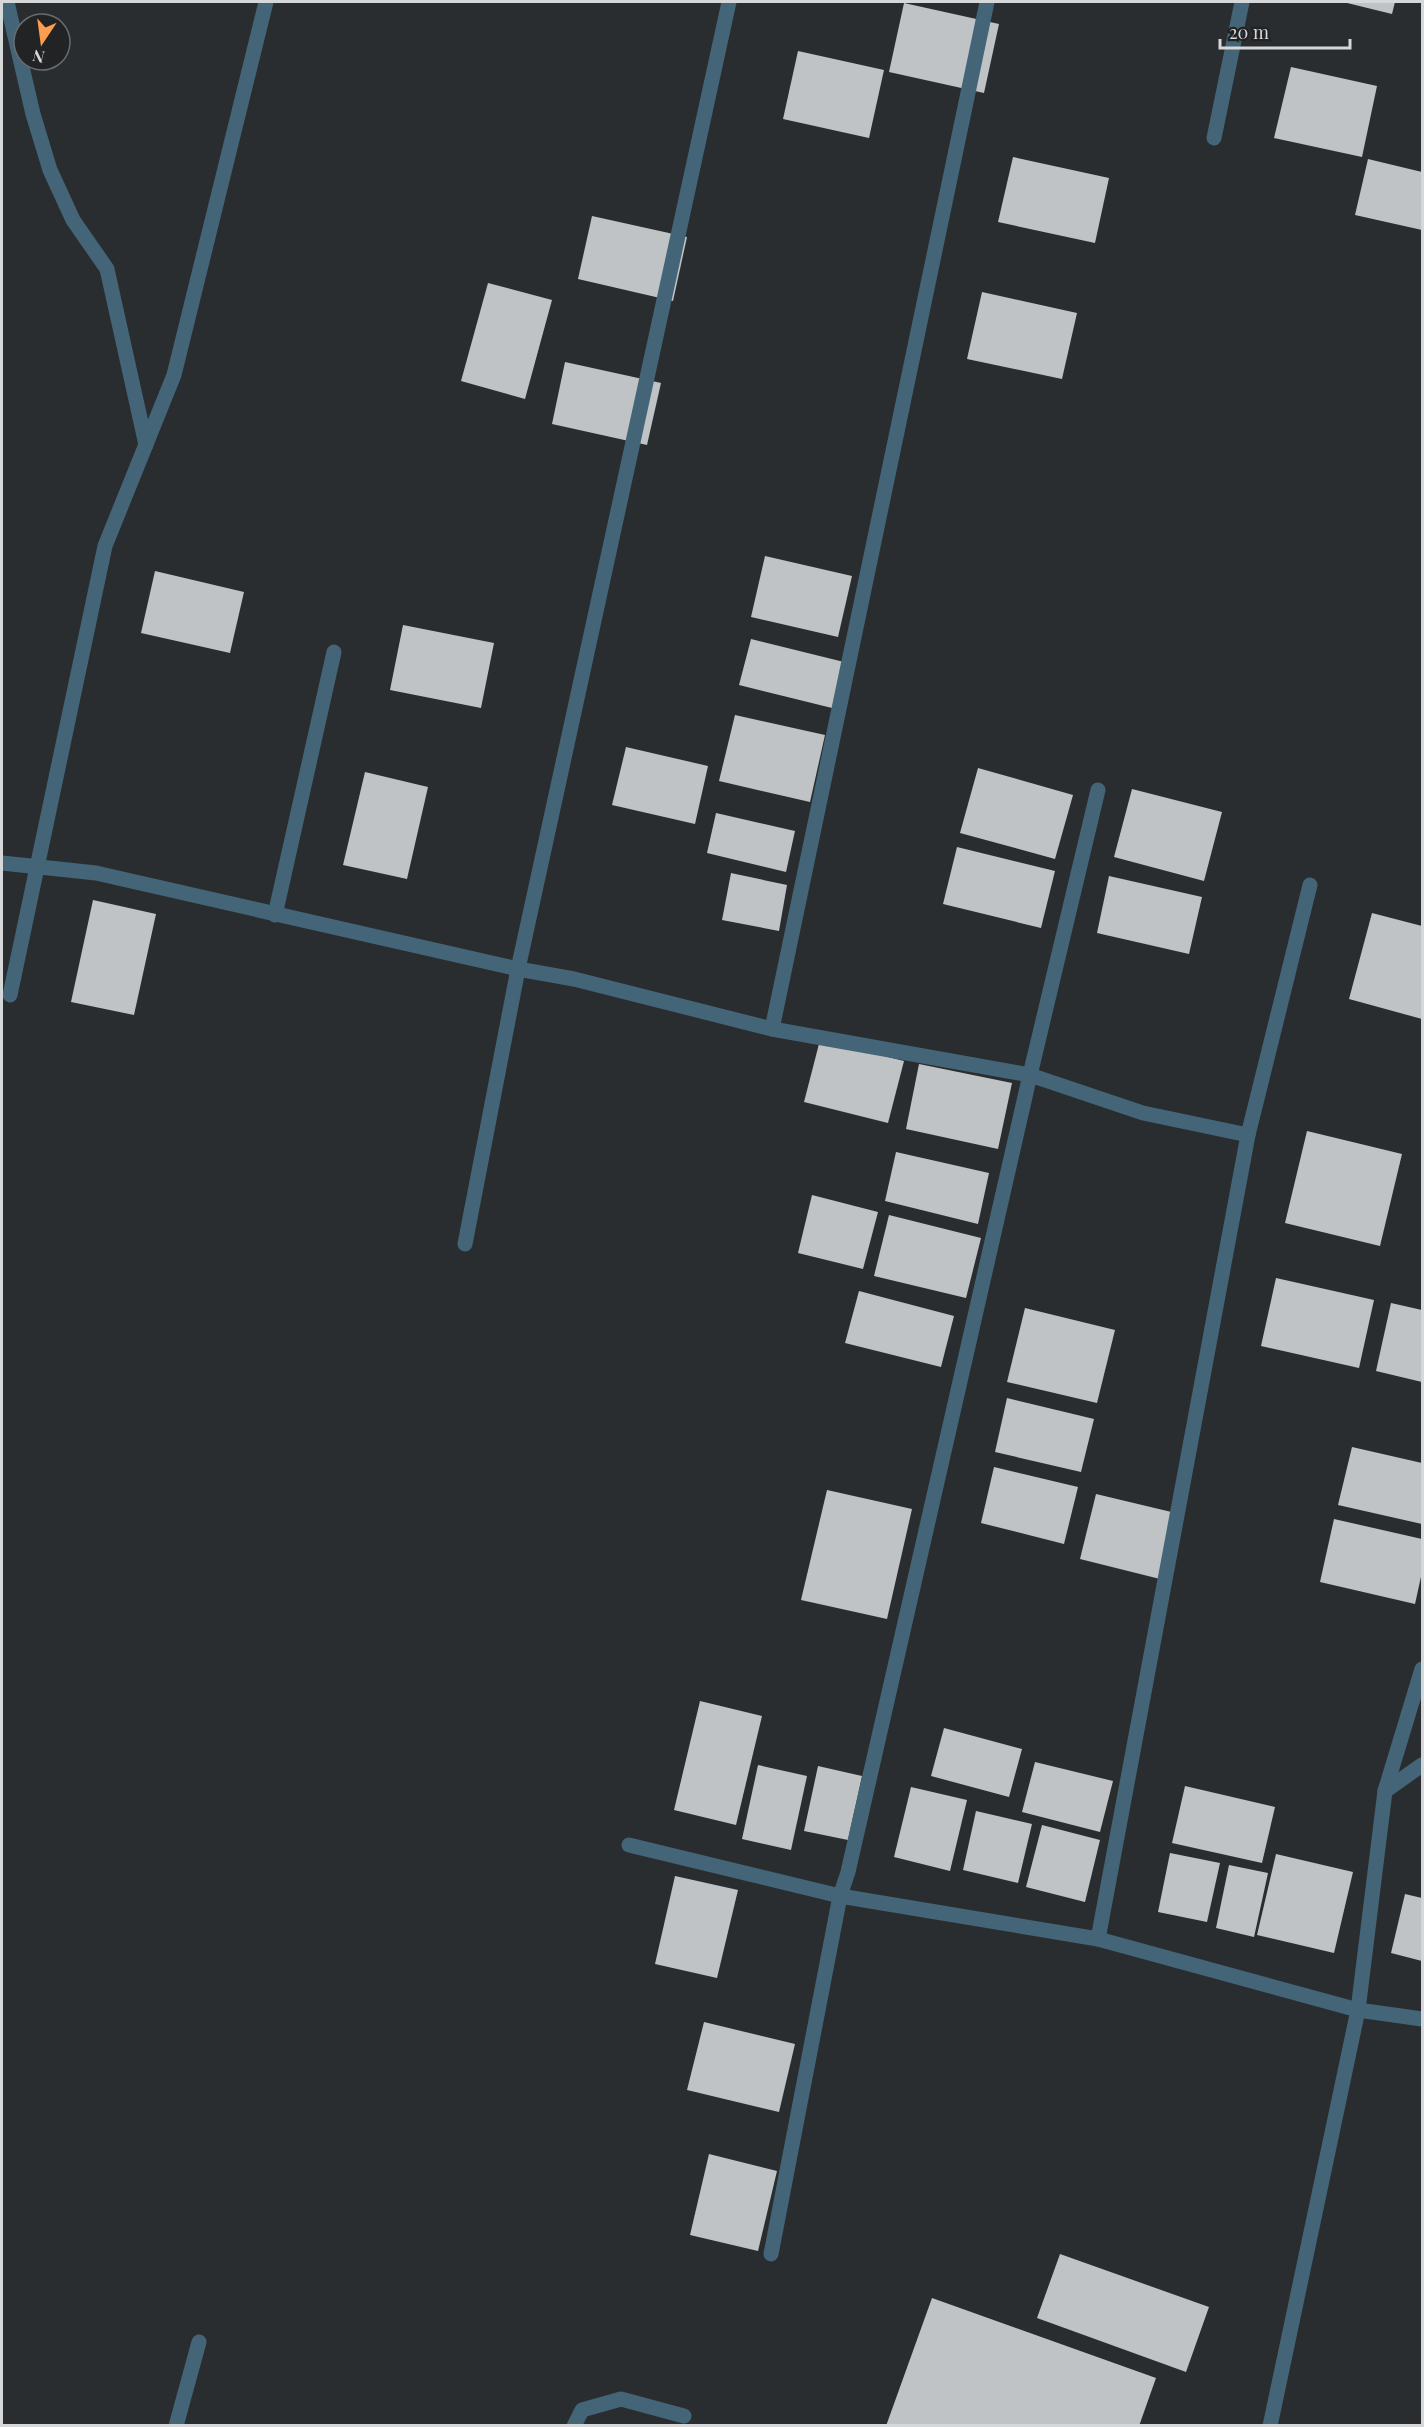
<svg xmlns="http://www.w3.org/2000/svg" width="1424" height="2427" viewBox="0 0 1424 2427" font-family="'Playfair Display',serif">
  <style>
    .building { fill: #bfc3c5 }
    .lines { fill: none; stroke-linecap: round; stroke-linejoin: round }
    .service { stroke: #446578; stroke-width: 15 }
    .minor { stroke: #446578; stroke-width: 15 }
  </style>
  <rect width="100%" height="100%" fill="#2a2d2f"/>
  <!-- building -->
  <g class="building">
    <path d="M1343,2H1395L1392,14Z"/>
    <path d="M904,3L999,24L984,93L889,72Z"/>
    <path d="M798,51L884,70L869,138L783,119Z"/>
    <path d="M1291,67L1377,86L1362,157L1274,138Z"/>
    <path d="M1013,157L1109,178L1095,243L998,222Z"/>
    <path d="M1368,159L1422,172V230L1355,215Z"/>
    <path d="M592,216L687,237L673,301L578,279Z"/>
    <path d="M488,283L552,300L525,399L461,381Z"/>
    <path d="M982,292L1077,313L1062,379L967,359Z"/>
    <path d="M565,362L661,383L647,445L552,424Z"/>
    <path d="M765,556L852,576L838,637L751,617Z"/>
    <path d="M155,571L244,592L230,653L141,633Z"/>
    <path d="M403,625L494,643L481,708L390,690Z"/>
    <path d="M751,639L844,662L832,708L739,685Z"/>
    <path d="M735,715L825,735L810,802L719,781Z"/>
    <path d="M626,747L708,766L695,824L612,805Z"/>
    <path d="M978,768L1073,795L1055,859L960,833Z"/>
    <path d="M365,772L428,787L407,879L343,865Z"/>
    <path d="M1132,789L1222,812L1204,881L1114,857Z"/>
    <path d="M716,813L795,831L786,872L707,853Z"/>
    <path d="M957,847L1055,871L1041,928L943,904Z"/>
    <path d="M731,873L787,885L779,931L722,920Z"/>
    <path d="M1109,876L1202,897L1189,954L1097,933Z"/>
    <path d="M93,900L156,914L134,1015L71,1002Z"/>
    <path d="M1372,913L1422,926V1019L1349,999Z"/>
    <path d="M820,1040L904,1061L888,1123L804,1102Z"/>
    <path d="M919,1064L1012,1083L998,1149L906,1129Z"/>
    <path d="M1307,1131L1402,1154L1380,1246L1285,1223Z"/>
    <path d="M896,1152L989,1173L978,1224L885,1201Z"/>
    <path d="M812,1195L878,1212L863,1269L798,1253Z"/>
    <path d="M889,1215L981,1238L966,1298L874,1276Z"/>
    <path d="M1276,1278L1374,1300L1359,1368L1261,1346Z"/>
    <path d="M859,1291L954,1316L941,1367L845,1343Z"/>
    <path d="M1391,1303L1422,1310V1382L1376,1371Z"/>
    <path d="M1025,1308L1115,1330L1097,1403L1007,1382Z"/>
    <path d="M1007,1398L1094,1419L1081,1472L995,1452Z"/>
    <path d="M1352,1447L1422,1463V1524L1338,1505Z"/>
    <path d="M994,1467L1078,1487L1064,1544L981,1523Z"/>
    <path d="M827,1490L912,1509L887,1619L801,1600Z"/>
    <path d="M1096,1494L1184,1515L1168,1581L1080,1559Z"/>
    <path d="M1334,1519L1422,1539V1572L1415,1604L1320,1582Z"/>
    <path d="M700,1701L762,1716L736,1825L674,1810Z"/>
    <path d="M944,1728L1022,1749L1009,1797L931,1776Z"/>
    <path d="M1035,1762L1113,1781L1100,1832L1022,1812Z"/>
    <path d="M758,1765L807,1776L791,1850L742,1839Z"/>
    <path d="M818,1766L862,1776L848,1840L804,1831Z"/>
    <path d="M1185,1786L1275,1807L1262,1863L1172,1843Z"/>
    <path d="M911,1787L967,1800L950,1871L894,1857Z"/>
    <path d="M976,1811L1032,1824L1018,1883L963,1870Z"/>
    <path d="M1042,1825L1100,1840L1085,1902L1026,1887Z"/>
    <path d="M1170,1853L1220,1863L1207,1922L1158,1912Z"/>
    <path d="M1276,1854L1353,1872L1334,1953L1257,1935Z"/>
    <path d="M1229,1865L1268,1873L1254,1937L1216,1928Z"/>
    <path d="M675,1876L738,1890L717,1978L655,1964Z"/>
    <path d="M1405,1894L1422,1898V1961L1391,1953Z"/>
    <path d="M704,2022L795,2044L779,2112L687,2090Z"/>
    <path d="M709,2154L777,2171L758,2251L690,2235Z"/>
    <path d="M1060,2254L1209,2307L1186,2372L1037,2318Z"/>
    <path d="M932,2298L1156,2378L1139,2426H886Z"/>
  </g>
  <g class="lines">
    <!-- service -->
    <g class="service">
      <path d="M176,2426L199,2342"/>
      <path d="M574,2426L582,2410L621,2399L684,2416"/>
    </g>
    <!-- minor -->
    <g class="minor">
      <path d="M7,2L33,114L50,170L73,220L107,269L146,445"/>
      <path d="M1214,138L1242,2"/>
      <path d="M2,863L96,873L518,969L574,979L772,1029L1030,1075L1143,1113L1248,1135"/>
      <path d="M275,915L334,652"/>
      <path d="M10,995L105,546L174,375L266,2"/>
      <path d="M772,1029L987,2"/>
      <path d="M465,1244L518,969L729,2"/>
      <path d="M1385,1791L1422,1765"/>
      <path d="M629,1845L840,1896L1098,1939L1358,2010L1422,2019"/>
      <path d="M1098,1939L1248,1135L1310,885"/>
      <path d="M771,2254L840,1896L848,1872L1030,1075L1098,790"/>
      <path d="M1270,2426L1358,2010L1385,1791L1422,1669"/>
    </g>
  </g>
  <!-- border -->
  <rect width="1424" height="2427" fill="none" stroke="#d5d7d8" stroke-width="6"/>
  <!-- north arrow -->
  <g transform="translate(42 42) rotate(193)"><circle r="28" fill="#212325" stroke="#696b6d" stroke-width="1.5"/>
  <path d="M0-4.5L10 22L0 15L-10 22Z" fill="#fb9e50"/>
  <text y="-9" font-size="16" font-weight="bold" text-anchor="middle" fill="#d5d7d8">N</text>
  </g>
  <!-- scale -->
  <path d="M1220 39v9h130v-9" fill="none" stroke="#d5d7d8" stroke-width="3"/>
  <text x="1229" y="39" font-size="18" fill="#d5d7d8" stroke="#212325" stroke-width="4.5" paint-order="stroke">20 m</text>
</svg>
